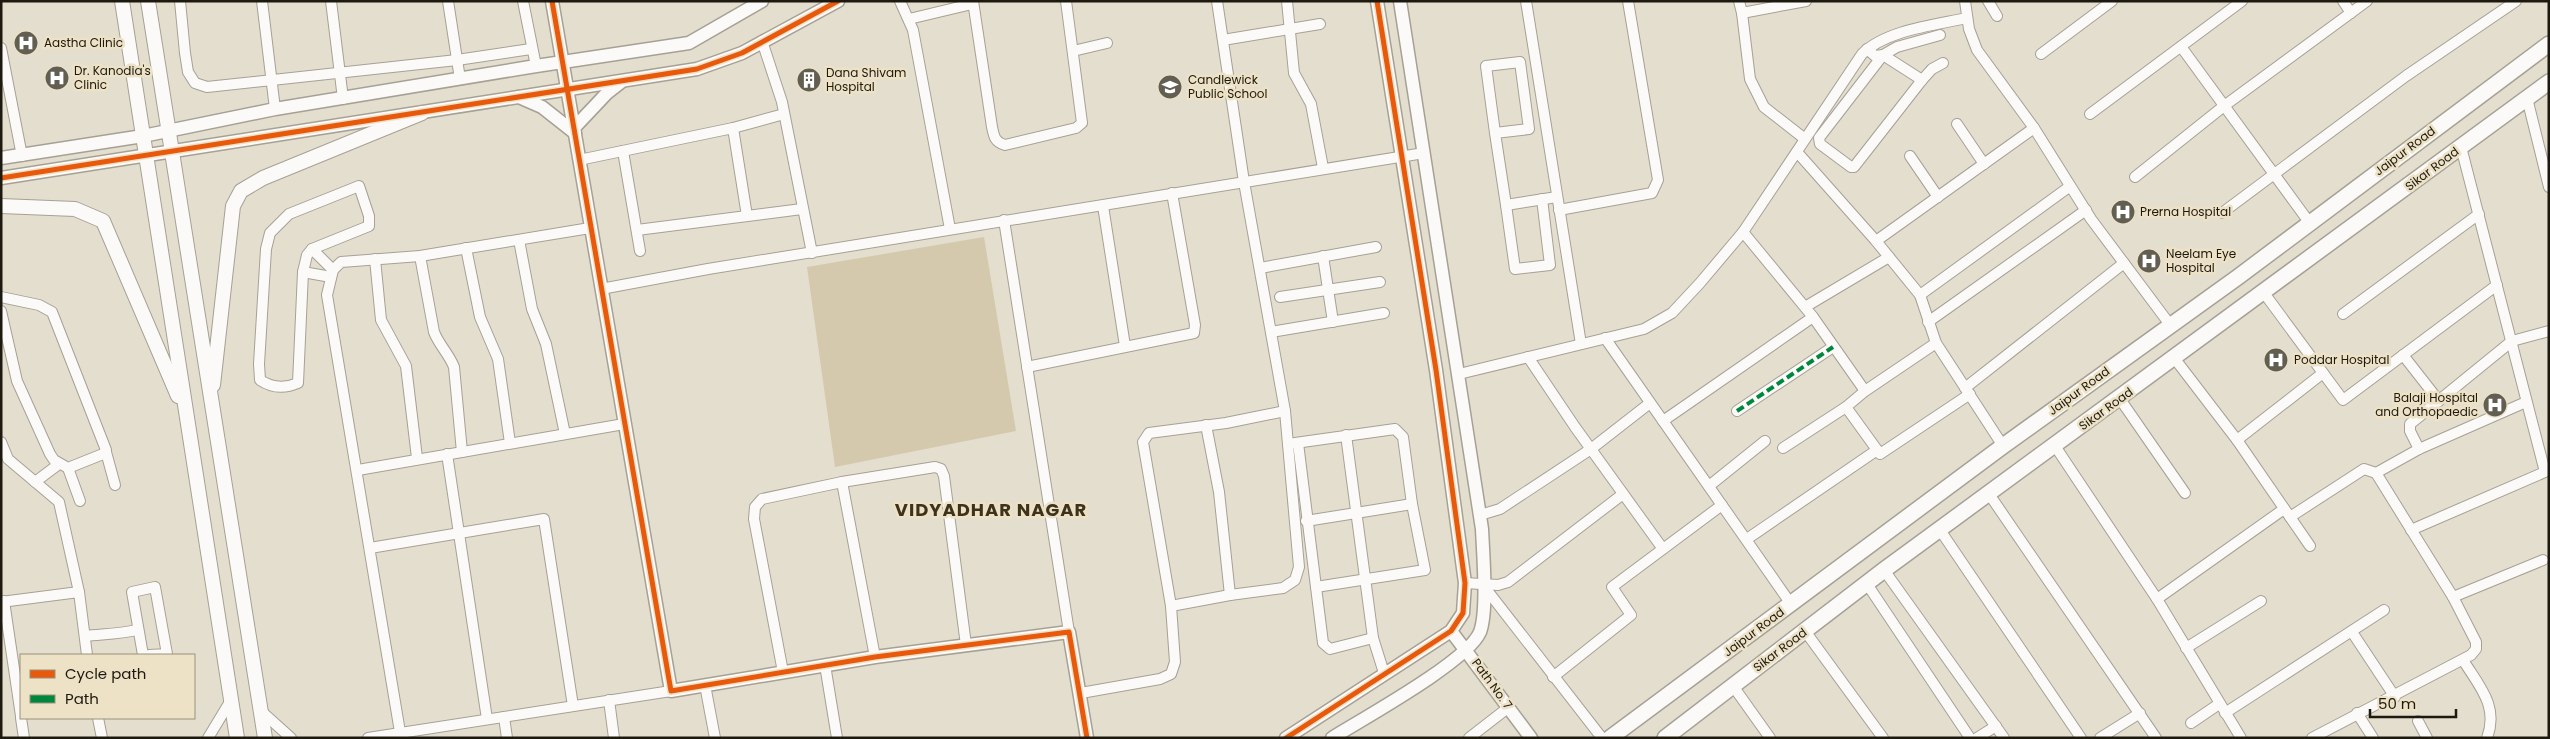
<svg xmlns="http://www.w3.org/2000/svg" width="2550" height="739" viewBox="0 0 2550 739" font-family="Poppins,sans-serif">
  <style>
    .green { fill: #d5c9ad }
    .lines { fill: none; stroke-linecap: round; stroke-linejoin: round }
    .minor-casing { stroke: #a6a195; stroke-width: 12 }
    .tertiary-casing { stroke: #a6a195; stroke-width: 15 }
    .secondary-casing { stroke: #a6a195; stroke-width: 16 }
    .primary-casing { stroke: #a6a195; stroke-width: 18 }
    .minor { stroke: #fbfaf8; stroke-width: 10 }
    .tertiary { stroke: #fbfaf8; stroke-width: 12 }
    .secondary { stroke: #fbfaf8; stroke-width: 14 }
    .primary { stroke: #fbfaf8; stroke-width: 15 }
    .quiet { stroke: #00873e; stroke-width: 4; stroke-dasharray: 8 4; stroke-linecap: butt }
    .cycleway-casing { stroke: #ede1c6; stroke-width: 8 }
    .cycleway { stroke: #e8590c; stroke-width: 5 }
    .labels { text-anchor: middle; stroke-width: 5; stroke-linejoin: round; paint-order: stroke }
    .poi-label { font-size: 12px; fill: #1d190f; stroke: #ede1c6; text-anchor: start }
    .street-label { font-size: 12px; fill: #1d190f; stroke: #ede1c6 }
    .district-label { font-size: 18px; font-weight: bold; letter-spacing: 1px; fill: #3d331c; stroke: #ede1c6 }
  </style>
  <rect width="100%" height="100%" fill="#e4decf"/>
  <!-- green -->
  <path class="green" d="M984,237L1016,431L835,467L807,267Z"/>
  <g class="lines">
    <defs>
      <g id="minor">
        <path d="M180,1L185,53L188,72L195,83L207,87L457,60L531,49"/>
        <path d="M262,1L275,109"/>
        <path d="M331,1L343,99"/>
        <path d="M448,1L460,79"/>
        <path d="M523,1L536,66"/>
        <path d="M900,1L913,30L950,229"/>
        <path d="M973,1L992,127C994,137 995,142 1005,145L1076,128L1082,123L1066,1"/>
        <path d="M1287,1L1294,73L1311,104L1323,168"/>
        <path d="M1526,1L1581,344"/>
        <path d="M1739,1L1742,13L1806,1"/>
        <path d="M1965,1L1969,29L1977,50L2034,128L2091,219L2171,326"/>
        <path d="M1988,1L1997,16"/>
        <path d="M2343,1L2351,13"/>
        <path d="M1742,13L1750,79L1764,107L1805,139"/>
        <path d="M909,19L972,4"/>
        <path d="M1940,35L1897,47L1883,55L1819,138L1820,144L1851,167H1854L1922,80L1932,69L1943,63"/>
        <path d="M1223,40L1320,24"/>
        <path d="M762,41L782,102L812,253"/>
        <path d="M1,48L22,156"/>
        <path d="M2182,48L2309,222"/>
        <path d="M1867,49L1875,56L1883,55L1922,80"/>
        <path d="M1073,51L1107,43"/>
        <path d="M2041,54L2112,1"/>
        <path d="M2527,98L2549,187"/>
        <path d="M2090,114L2242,1"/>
        <path d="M1957,124L1984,164"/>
        <path d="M733,128L784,114"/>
        <path d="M1495,133L1486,66L1520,62L1529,129L1495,133L1506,205L1557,197"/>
        <path d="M623,151L640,251"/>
        <path d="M1797,152L1876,241L1920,295L1936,343L2003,446"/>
        <path d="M1910,156L1938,197"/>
        <path d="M579,160L733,128L747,216"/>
        <path d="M2135,177L2224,106L2367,1"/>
        <path d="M359,186L369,216V226L312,249L307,255L303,272L298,383C284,389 272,388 260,380L259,364L266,249L270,233L289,214Z"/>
        <path d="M1506,205L1515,269L1550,265L1542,199"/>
        <path d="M1103,206L1125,346"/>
        <path d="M1559,210L1652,193L1658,180L1628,1"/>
        <path d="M2222,213L2406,76L2516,1"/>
        <path d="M1004,220L1069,632"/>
        <path d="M637,230L802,209"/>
        <path d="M1743,232L1813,317L1865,391"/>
        <path d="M519,240L532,309L546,344L565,434"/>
        <path d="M1876,241L2034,128"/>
        <path d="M466,248L480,317L498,359L510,443"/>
        <path d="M312,249L333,270"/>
        <path d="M420,256L434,332C439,345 449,354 454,367L462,452"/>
        <path d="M1323,256L1333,322"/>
        <path d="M375,259L381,320L406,366L417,458"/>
        <path d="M1260,268L1376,247"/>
        <path d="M303,272L331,277"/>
        <path d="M601,289L708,269L1424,153"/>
        <path d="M2264,293L2343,400L2497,285"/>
        <path d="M1920,295L2069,187"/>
        <path d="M1,297L39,305L52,312L106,450L103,454L68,468L54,460L50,454L17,381L1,311"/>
        <path d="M1280,297L1380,282"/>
        <path d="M1805,307L1889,257"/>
        <path d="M2343,314L2479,214"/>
        <path d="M1928,322L2086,210"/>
        <path d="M1271,332L1384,313"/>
        <path d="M1605,338L1791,604"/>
        <path d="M1936,343L1865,391L1846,407L1880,454L1970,394"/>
        <path d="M2403,355L2439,401"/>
        <path d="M1528,357L1575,427L1663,549"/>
        <path d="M2175,359L2237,440L2310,546"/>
        <path d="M1027,367L1194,333L1195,325L1172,193"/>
        <path d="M1459,374L1644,329L1672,313L1700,283L1743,232L1862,54C1886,30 1935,25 1967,18"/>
        <path d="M1965,388L2124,263"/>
        <path d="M2120,399L2185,493"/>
        <path d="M1737,411L1833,347"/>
        <path d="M1663,421L1813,317"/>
        <path d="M1206,425L1219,492L1230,595"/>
        <path d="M1346,435L1373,638L1384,673"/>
        <path d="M2237,440L2323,373"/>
        <path d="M1,442L8,459L59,502L79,592"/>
        <path d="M1298,443L1323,643L1330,649L1373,638"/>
        <path d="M1288,444L1395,429L1403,437L1412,504L1425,570L1316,587"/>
        <path d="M2055,446L2157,599L2241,738"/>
        <path d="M1783,448L1846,407"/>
        <path d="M2419,449L2410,431V424L2512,341L2549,331"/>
        <path d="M106,452L115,485"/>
        <path d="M447,454L487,719"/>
        <path d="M68,468L80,501"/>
        <path d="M358,470L624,424"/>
        <path d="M2376,473L2419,449L2526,402"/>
        <path d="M35,482L59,464"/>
        <path d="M842,482L935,467L941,469L944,476L966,645"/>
        <path d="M1709,486L1765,441"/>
        <path d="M1989,494L2156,738"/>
        <path d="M1480,515L1500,509L1591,449L1650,403"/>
        <path d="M2290,517L2364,469L2376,473L2453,597L2543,560"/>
        <path d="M1306,521L1412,504"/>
        <path d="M1940,530L2081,738"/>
        <path d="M2411,530L2545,472L2461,147"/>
        <path d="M1747,539L1877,450"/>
        <path d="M370,548L544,519L573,706"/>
        <path d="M1884,570L2004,738"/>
        <path d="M1465,583L1498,585L1508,582L1623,494"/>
        <path d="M1867,584L1970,738"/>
        <path d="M1483,585L1602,738"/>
        <path d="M2157,599L2284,509"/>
        <path d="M4,601L21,716"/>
        <path d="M1,602L79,592L87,655"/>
        <path d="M1171,606L1230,595L1283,588L1295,580L1299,567L1285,411L1244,182L1217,1"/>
        <path d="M1805,631L1883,738"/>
        <path d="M2352,632L2395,697"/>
        <path d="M85,636C103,634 119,634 137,630"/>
        <path d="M2186,648L2261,601"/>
        <path d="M143,655L132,592L155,587L167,654L149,655"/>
        <path d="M2463,660C2479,686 2499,706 2487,738"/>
        <path d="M825,665L837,738"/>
        <path d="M783,672L754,519L755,507L762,499L842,482L875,657"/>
        <path d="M1553,677L1631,615L1612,587L1722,505"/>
        <path d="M705,685L715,738"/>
        <path d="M1733,686L1770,738"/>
        <path d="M1081,693L1160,679L1171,674L1175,662L1171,606L1143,442L1149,433L1226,423L1285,411"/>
        <path d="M609,700L614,738"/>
        <path d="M261,711L291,738"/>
        <path d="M2225,713L2384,610"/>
        <path d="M2357,713L2373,738"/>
        <path d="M504,717L507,738"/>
        <path d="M21,718L24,738"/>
        <path d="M98,718L102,738"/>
        <path d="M2418,721L2427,738"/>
        <path d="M2191,723L2219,704"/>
        <path d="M208,738L231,700"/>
        <path d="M368,738L671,691"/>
        <path d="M401,738L327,295L333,270L341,262L420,256L590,228"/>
        <path d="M1469,738L1509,707"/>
        <path d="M1977,738L1996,726"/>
        <path d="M2100,738L2140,713"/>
        <path d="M2312,738L2471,655L2476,649V642L2453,597"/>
      </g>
      <g id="tertiary">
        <path d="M552,1L671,691L875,657L1069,632L1087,738"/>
        <path d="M519,97L542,107L575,133"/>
        <path d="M574,128L607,93L621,82"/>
        <path d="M1,158L143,136L275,109L536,66L689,43L762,1"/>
        <path d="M1,178L697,69L742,53L838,1"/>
        <path d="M1451,631L1531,738"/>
        <path d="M1286,738L1451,631L1463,613L1465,583L1436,370L1377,1"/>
        <path d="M1332,738C1364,718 1468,661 1480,632C1488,611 1483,553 1482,529L1400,1"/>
      </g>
      <g id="secondary">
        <path d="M122,1L237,738"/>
        <path d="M148,1L265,738"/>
        <path d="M1,206L75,209L103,221L178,396"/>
        <path d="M213,385L233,206L241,191L263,178L422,113"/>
      </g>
      <g id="primary">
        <path d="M1610,738L2003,446L2238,277L2549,44"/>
        <path d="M1665,738L1884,570L2549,82"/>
      </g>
    </defs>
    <!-- minor casing -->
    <use href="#minor" class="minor-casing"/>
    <!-- tertiary casing -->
    <use href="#tertiary" class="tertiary-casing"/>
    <!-- secondary casing -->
    <use href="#secondary" class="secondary-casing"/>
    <!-- primary casing -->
    <use href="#primary" class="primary-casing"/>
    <!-- minor -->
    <use href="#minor" class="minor"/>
    <!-- tertiary -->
    <use href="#tertiary" class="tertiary"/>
    <!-- secondary -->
    <use href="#secondary" class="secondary"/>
    <!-- primary -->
    <use href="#primary" class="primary"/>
    <!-- quiet -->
    <path class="quiet" d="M1737,411L1833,347"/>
    <defs>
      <g id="cycleway">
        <path d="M552,1L671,691L875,657L1069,632L1087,738"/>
        <path d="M1,178L697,69L742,53L838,1"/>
        <path d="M1286,738L1451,631L1463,613L1465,583L1436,370L1377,1"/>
      </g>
    </defs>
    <!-- cycleway casing -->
    <use href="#cycleway" class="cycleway-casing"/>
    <!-- cycleway -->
    <use href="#cycleway" class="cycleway"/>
  </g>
  <!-- icons -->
  <defs>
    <symbol id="hospital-disc" viewBox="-11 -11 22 22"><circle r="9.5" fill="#635e52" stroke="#ede1c6"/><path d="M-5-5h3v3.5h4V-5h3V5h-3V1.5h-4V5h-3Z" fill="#fff"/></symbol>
    <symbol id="building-disc" viewBox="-11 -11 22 22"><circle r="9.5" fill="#635e52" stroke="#ede1c6"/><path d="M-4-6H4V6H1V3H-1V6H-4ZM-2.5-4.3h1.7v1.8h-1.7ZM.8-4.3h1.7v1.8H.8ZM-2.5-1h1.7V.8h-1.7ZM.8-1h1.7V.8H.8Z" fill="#fff"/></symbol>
    <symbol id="school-disc" viewBox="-11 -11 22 22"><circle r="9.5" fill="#635e52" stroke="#ede1c6"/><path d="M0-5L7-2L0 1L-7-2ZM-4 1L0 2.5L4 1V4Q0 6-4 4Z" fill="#fff"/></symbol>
  </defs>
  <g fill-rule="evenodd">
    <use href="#hospital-disc" x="12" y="29" width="28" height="28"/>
    <use href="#hospital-disc" x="43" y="64" width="28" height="28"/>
    <use href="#building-disc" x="795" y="66" width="28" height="28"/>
    <use href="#school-disc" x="1156" y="73" width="28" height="28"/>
    <use href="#hospital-disc" x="2109" y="198" width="28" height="28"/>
    <use href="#hospital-disc" x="2135" y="247" width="28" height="28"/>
    <use href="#hospital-disc" x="2262" y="346" width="28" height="28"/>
    <use href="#hospital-disc" x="2481" y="391" width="28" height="28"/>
  </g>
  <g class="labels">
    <!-- poi labels -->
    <g class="poi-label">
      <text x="44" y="47">Aastha Clinic</text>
      <text x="74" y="75">Dr. Kanodia's<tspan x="74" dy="14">Clinic</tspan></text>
      <text x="826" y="77">Dana Shivam<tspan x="826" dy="14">Hospital</tspan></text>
      <text x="1188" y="84">Candlewick<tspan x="1188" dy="14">Public School</tspan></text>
      <text x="2140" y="216">Prerna Hospital</text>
      <text x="2166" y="258">Neelam Eye<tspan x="2166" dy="14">Hospital</tspan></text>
      <text x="2294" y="364">Poddar Hospital</text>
      <text x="2478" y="402" text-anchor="end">Balaji Hospital<tspan x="2478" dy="14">and Orthopaedic</tspan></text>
    </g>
    <!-- street labels -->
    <g class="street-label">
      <text transform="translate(2405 151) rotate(-37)" y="4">Jaipur Road</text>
      <text transform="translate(2432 169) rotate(-37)" y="4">Sikar Road</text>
      <text transform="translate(2079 391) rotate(-36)" y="4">Jaipur Road</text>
      <text transform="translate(2106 409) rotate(-36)" y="4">Sikar Road</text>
      <text transform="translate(1754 632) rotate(-37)" y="4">Jaipur Road</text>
      <text transform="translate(1780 650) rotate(-37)" y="4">Sikar Road</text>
      <text transform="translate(1492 684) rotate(54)" y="4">Path No. 7</text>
    </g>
    <!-- district labels -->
    <g class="district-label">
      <text x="991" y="516">VIDYADHAR NAGAR</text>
    </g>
  </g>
  <!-- border -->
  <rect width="2550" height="739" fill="none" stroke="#1d190f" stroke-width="5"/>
  <!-- legend -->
  <rect x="20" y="654" width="175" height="65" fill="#ede1c6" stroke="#9a917d"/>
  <rect x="30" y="670" width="25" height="8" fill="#e8590c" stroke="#9a917d"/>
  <text x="65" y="679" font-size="15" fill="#1d190f">Cycle path</text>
  <rect x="30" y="695" width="25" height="8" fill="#00873e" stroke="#9a917d"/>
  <text x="65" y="704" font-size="15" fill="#1d190f">Path</text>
  <!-- scale -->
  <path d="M2370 709v8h86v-8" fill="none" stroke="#1d190f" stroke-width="2.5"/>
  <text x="2378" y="709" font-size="15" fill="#1d190f" stroke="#ede1c6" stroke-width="4" paint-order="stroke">50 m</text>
</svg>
